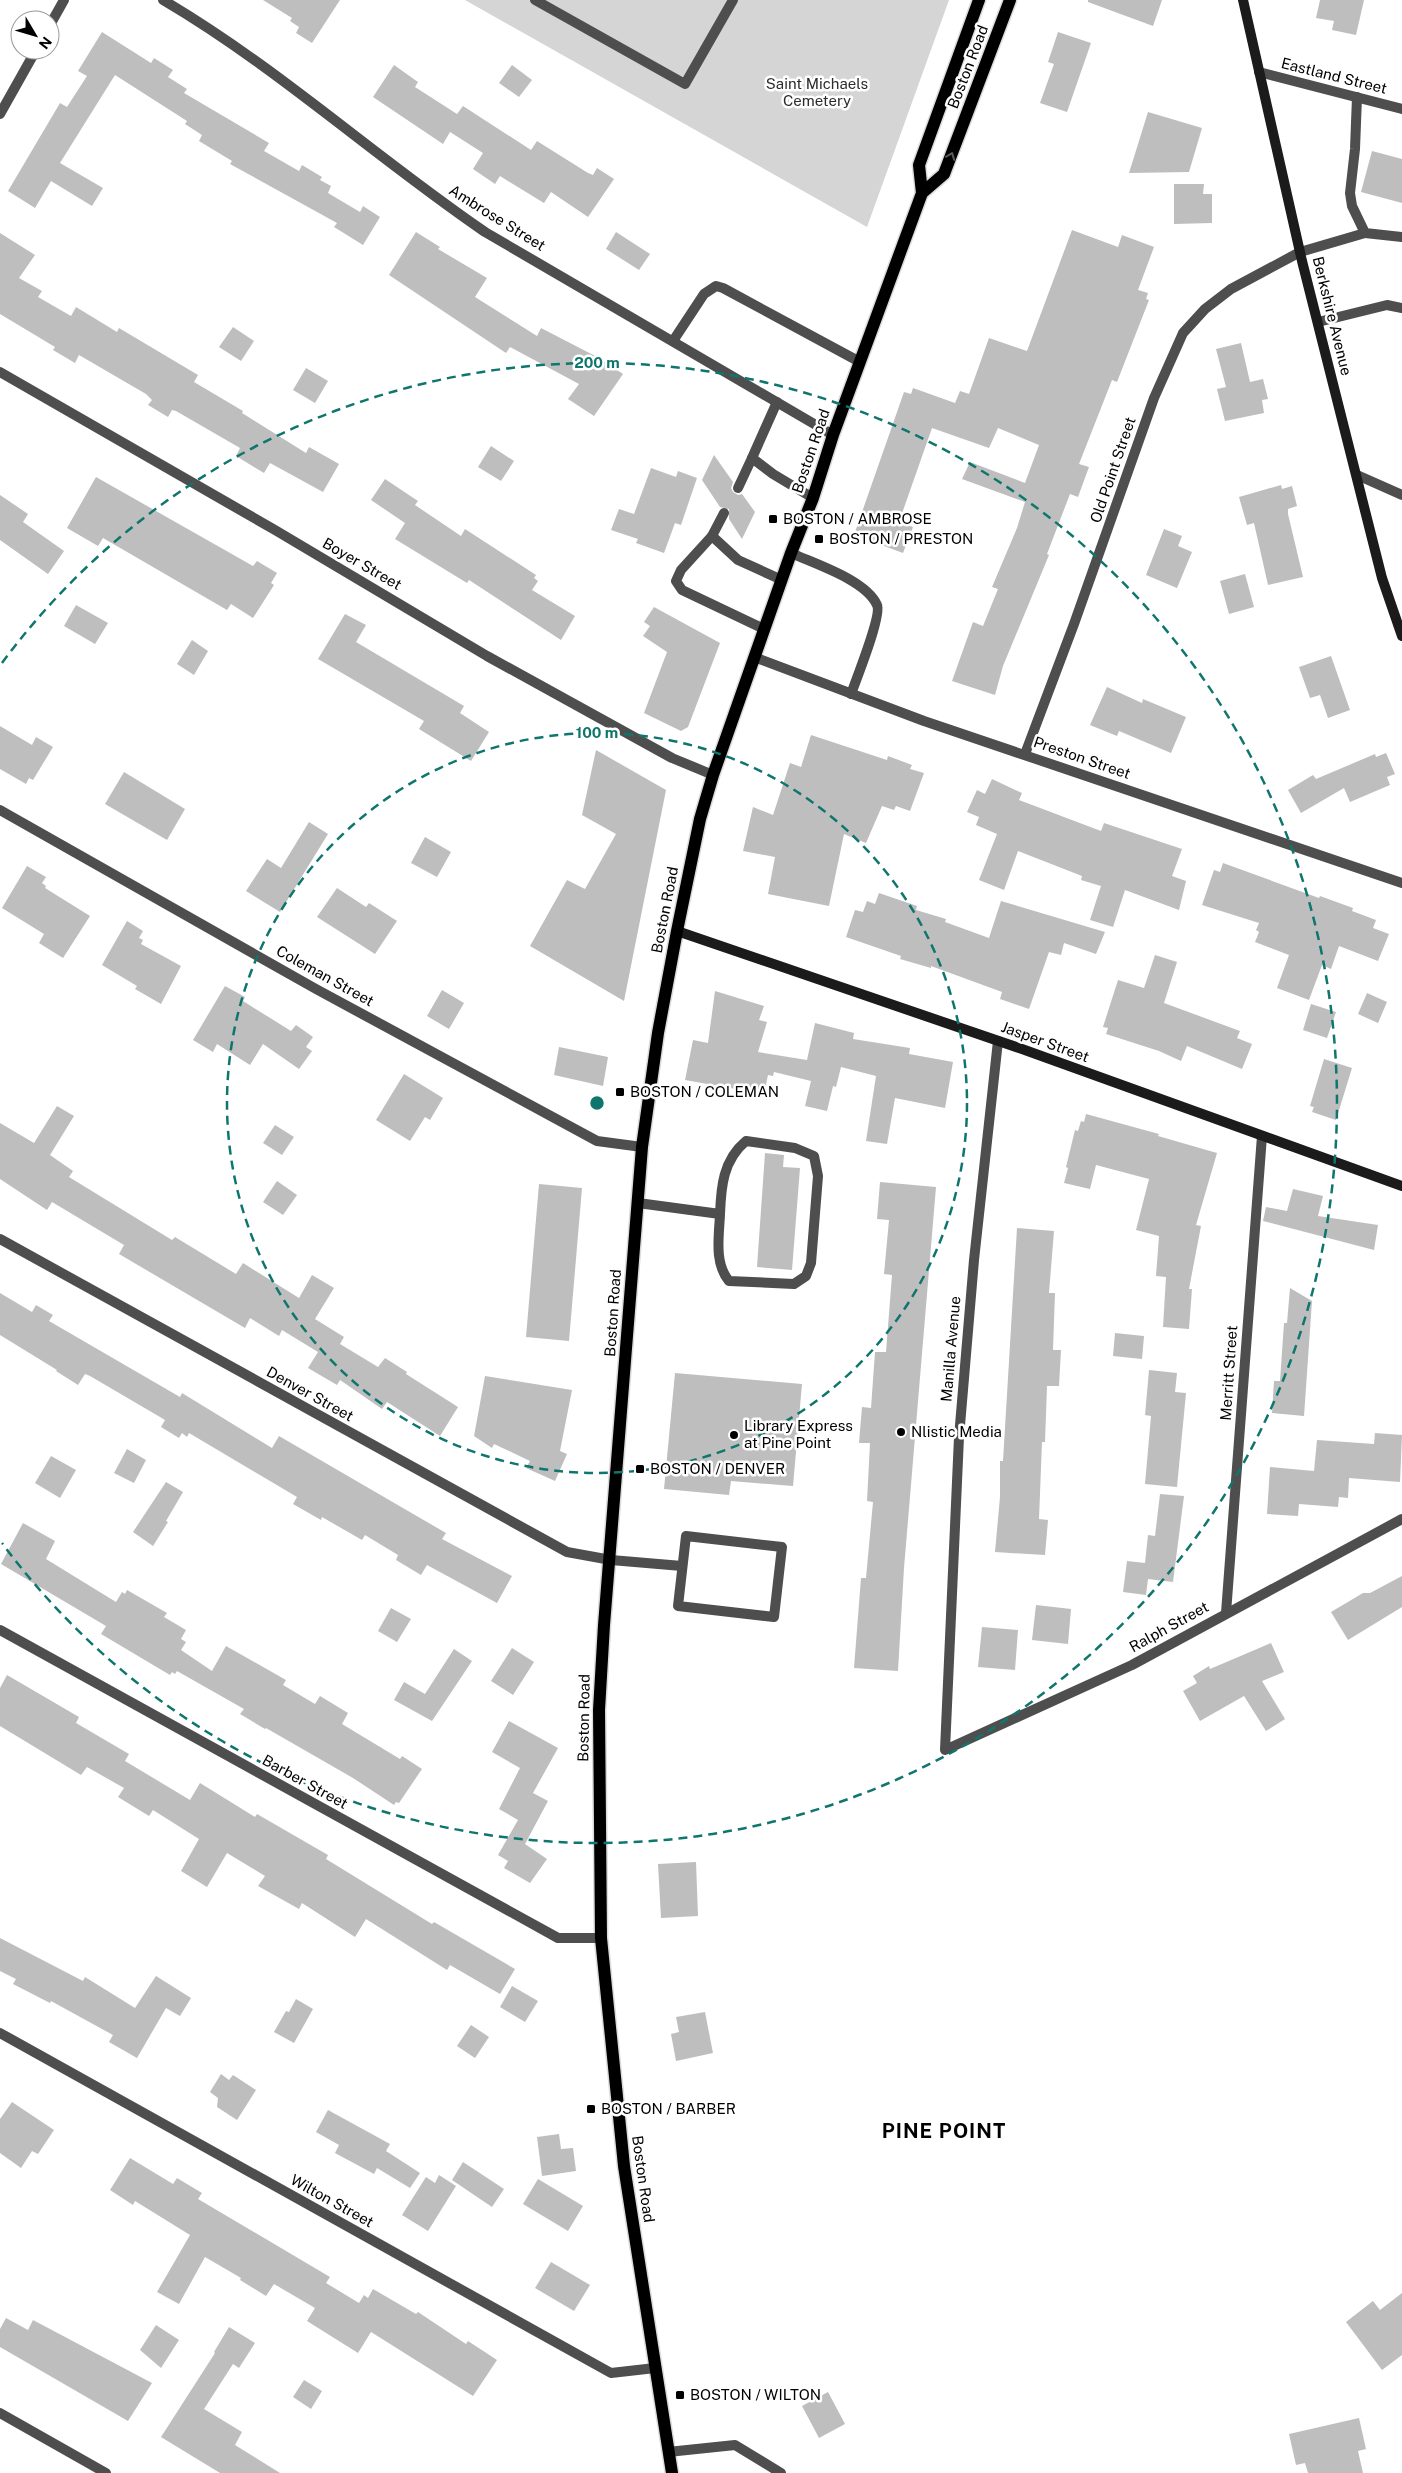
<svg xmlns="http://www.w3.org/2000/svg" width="1402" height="2473" viewBox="0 0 1402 2473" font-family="'Public Sans',sans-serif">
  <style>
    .green { fill: #d5d5d5 }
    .building { fill: #bebebe }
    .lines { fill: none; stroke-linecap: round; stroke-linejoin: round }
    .primary-casing { stroke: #dbdbdb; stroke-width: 15 }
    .lane { stroke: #4e4e4e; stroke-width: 10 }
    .street { stroke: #4e4e4e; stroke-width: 10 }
    .secondary { stroke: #1b1b1b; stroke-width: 10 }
    .primary { stroke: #000; stroke-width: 12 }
    .oneway { stroke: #595959 }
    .ring { fill: none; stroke: #0f766e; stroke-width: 2.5; stroke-dasharray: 9 6 }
    .poi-dot { fill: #000; stroke: #fff; stroke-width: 2 }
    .labels { text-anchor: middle; stroke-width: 5; stroke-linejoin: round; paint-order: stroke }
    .street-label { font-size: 15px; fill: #000; stroke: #fff }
    .park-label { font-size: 15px; fill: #2c2c2c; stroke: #fff }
    .poi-label { font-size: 15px; fill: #000; stroke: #fff; text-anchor: start }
    .district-label { font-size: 20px; font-weight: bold; letter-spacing: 1px; fill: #000; stroke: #fff }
    .centre { fill: #0f766e; stroke: #fff; stroke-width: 2.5 }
    .ring-label { font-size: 15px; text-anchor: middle; font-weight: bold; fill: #0f766e; stroke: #fff; stroke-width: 5; stroke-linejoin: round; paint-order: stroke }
  </style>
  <rect width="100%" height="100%" fill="#fff"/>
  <!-- green -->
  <path class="green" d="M465,0H949L867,227Z"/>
  <!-- building -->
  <g class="building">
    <path d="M263,0H340L312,43L296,33L299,27L290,21L292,18Z"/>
    <path d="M1088,0H1162L1153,26L1088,2Z"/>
    <path d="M1320,0H1364L1356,35L1332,30L1334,21L1316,18Z"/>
    <path d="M102,32L151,63L154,58L173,70L168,77L187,89L184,93L269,143L264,151L299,171L302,165L322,177L320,180L331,186L328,193L360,212L363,206L380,217L363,245L334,227L337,223L230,164L232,161L199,141L202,135L185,124L187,121L115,75L60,163L103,188L92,206L51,181L35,208L8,191L60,103L67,107L87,76L78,71Z"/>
    <path d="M1058,32L1091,43L1067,112L1040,103L1054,64L1048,62Z"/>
    <path d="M394,65L418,82L415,87L457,114L463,106L531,150L537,141L588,173L593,175L597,168L614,179L588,217L551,192L544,203L500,176L495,184L473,169L483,153L450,132L443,144L373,97Z"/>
    <path d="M512,65L532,80L519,97L499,83Z"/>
    <path d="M1148,112L1202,128L1189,172L1129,173Z"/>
    <path d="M1372,151L1402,159V203L1361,192Z"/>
    <path d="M1174,184H1204L1203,194H1212V223L1174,224Z"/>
    <path d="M1072,230L1118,247L1122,235L1154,247L1138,290L1148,293L1146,299L1149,300L1117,382L1112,380L1079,464L1089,467L1078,497L1070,494L1047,554L1049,555L1003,666L995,695L952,681L973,622L983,626L998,589L992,587L1017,528L1025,502L962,479L970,462L1025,483L1039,445L998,428L989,448L932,428L899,522L913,527L903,553L854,535L904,392L911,394L913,388L955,403L960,391L969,394L989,338L1027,351Z"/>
    <path d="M416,232L440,247L438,249L487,278L475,297L537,336L541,328L601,359L623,374L594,416L568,399L579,384L510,347L506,353L389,275Z"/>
    <path d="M616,232L650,254L639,270L606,249Z"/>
    <path d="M0,233L35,255L19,278L42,291L38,297L71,316L76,307L117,332L119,328L198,375L194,382L243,411L242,413L306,453L309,447L339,464L323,492L270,463L264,473L236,456L240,448L176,411L172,410L168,417L148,405L152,400L146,394L79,355L75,363L53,350L55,347L0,314Z"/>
    <path d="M233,327L254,341L241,361L219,347Z"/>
    <path d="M1241,343L1250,382L1263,379L1268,399L1262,400L1264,413L1225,421L1217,389L1226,387L1216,349Z"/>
    <path d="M306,368L328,381L315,403L293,390Z"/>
    <path d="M491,446L514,461L501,481L478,467Z"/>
    <path d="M714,455L733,482L731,488L733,492L738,495L742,494L755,512L742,539L729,519V509L720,507L702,480Z"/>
    <path d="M651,468L676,477L678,471L697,478L681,525L675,523L664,553L636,543L638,539L611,530L619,509L634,514Z"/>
    <path d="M96,477L253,566L257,561L277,573L271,583L274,585L253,618L231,604L227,610L103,538L98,546L67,528Z"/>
    <path d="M385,479L418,501L415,505L461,536L465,529L536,575L534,578L538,581L532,590L575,616L561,640L469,580L467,583L395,539L405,523L371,500Z"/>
    <path d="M1281,485L1282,489L1292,486L1297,506L1288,509V514L1303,577L1268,585L1254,523L1247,525L1239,497Z"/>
    <path d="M0,495L28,514L23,522L64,551L48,574L0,540Z"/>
    <path d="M1164,529L1182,536L1178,546L1192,552L1177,588L1146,575Z"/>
    <path d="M1245,574L1254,607L1229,614L1220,581Z"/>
    <path d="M76,605L108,623L95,644L64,626Z"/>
    <path d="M654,607L720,643L688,727L681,731L644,713L667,652L643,636L650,626L644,622Z"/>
    <path d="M345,614L366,625L356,642L464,706L460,713L489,732L471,761L419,729L424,721L318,659Z"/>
    <path d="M192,640L208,651L194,675L177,664Z"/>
    <path d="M1331,656L1350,710L1328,718L1320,695L1310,698L1299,667Z"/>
    <path d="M1107,687L1142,703L1143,699L1186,717L1171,753L1119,731L1117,736L1090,725Z"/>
    <path d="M0,726L32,745L36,737L53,747L33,780L29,778L26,784L0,769Z"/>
    <path d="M811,735L887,760L888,756L912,765L910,769L924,773L910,811L896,806L894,810L882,806L866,843L844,834L829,906L768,894L775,857L743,851L753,807L773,815L790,763L801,767Z"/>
    <path d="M596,750L666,790L624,1001L530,946L567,880L585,889L616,834L582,815Z"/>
    <path d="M1386,753L1395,774L1387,777L1390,785L1350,802L1344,788L1301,813L1288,790L1313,775L1316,779L1375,754L1376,757Z"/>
    <path d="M124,772L185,809L167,840L105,804Z"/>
    <path d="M992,779L1022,793L1019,800L1101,831L1104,823L1182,849L1172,876L1186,881L1179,910L1125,890L1113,927L1090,920L1101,886L1081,880L1082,876L1018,851L1004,890L979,880L997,834L976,825L979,817L967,812L977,790L985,794Z"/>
    <path d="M309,822L328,834L280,912L246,891L267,859L281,868Z"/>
    <path d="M425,837L451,852L437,877L411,863Z"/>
    <path d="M1223,863L1319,898L1320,896L1353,908L1352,911L1376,920L1373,928L1389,934L1378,961L1339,946L1331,969L1322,965L1309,1000L1277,988L1289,955L1255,942L1259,932L1256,930L1259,923L1202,905L1214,870L1220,872Z"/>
    <path d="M27,866L46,877L42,883L46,886L45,888L90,916L63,958L39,943L44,934L2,908Z"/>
    <path d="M337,888L366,907L369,903L397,921L375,954L317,917Z"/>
    <path d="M879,893L917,906L916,910L946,919L945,922L989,938L1001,901L1105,932L1096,954L1064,943L1061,955L1049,952L1029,1009L1000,999L1002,992L931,966V968L900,959L901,956L846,937L855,910L863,912L867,901L875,904Z"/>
    <path d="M127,921L143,931L139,938L143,940L141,944L181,966L161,1004L135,989L137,986L102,965Z"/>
    <path d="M1155,955L1177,962L1164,1003L1240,1031L1237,1038L1252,1044L1242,1069L1187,1046L1181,1061L1159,1051L1106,1034L1108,1028L1103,1027L1118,980L1144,988Z"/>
    <path d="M225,986L245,997L243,1001L291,1031L296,1025L313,1037L306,1047L312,1051L299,1069L263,1044L250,1065L217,1044L213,1052L193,1040Z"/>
    <path d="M442,990L464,1003L449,1029L427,1016Z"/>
    <path d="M715,991L764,1006L759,1020L767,1022L758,1052L807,1060L815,1023L854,1033L853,1039L910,1048L909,1054L953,1062L945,1108L895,1098L887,1144L866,1141L876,1076L841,1067L836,1087L833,1086L827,1111L805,1106L811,1081L774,1072L773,1076L768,1075L764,1094L685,1080L693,1040L708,1043Z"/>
    <path d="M1367,993L1387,1002L1378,1023L1358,1014Z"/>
    <path d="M1311,1004L1336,1012L1327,1038L1303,1030Z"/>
    <path d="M559,1047L608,1057L603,1086L554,1075Z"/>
    <path d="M1324,1059L1352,1068L1336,1120L1312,1112L1314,1107L1310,1106Z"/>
    <path d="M404,1074L443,1098L430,1120L425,1117L410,1141L376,1120Z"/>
    <path d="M57,1106L74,1116L50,1155L73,1171L69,1177L172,1240L175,1237L236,1274L243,1263L299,1298L312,1275L334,1288L315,1319L344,1337L340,1344L378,1367L385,1358L407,1372L406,1374L458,1407L440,1436L387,1402L382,1409L340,1380L337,1385L308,1368L318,1352L282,1330L279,1336L250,1318L245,1328L119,1254L124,1245L52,1202L47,1210L0,1179V1123L34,1143Z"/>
    <path d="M1086,1114L1159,1134L1158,1136L1217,1153L1196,1225L1201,1226L1189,1289H1192L1189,1329L1163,1327L1166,1277L1156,1276L1159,1236L1136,1230L1149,1179L1096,1165L1090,1189L1064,1183L1068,1168L1066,1167L1075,1130L1078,1131L1081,1121L1084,1122Z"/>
    <path d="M275,1125L294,1137L282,1155L263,1143Z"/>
    <path d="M765,1153L784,1155L783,1167L800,1168L792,1270L757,1267Z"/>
    <path d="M277,1181L297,1195L283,1215L263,1202Z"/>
    <path d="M880,1182L936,1187L904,1568L898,1671L854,1668L861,1578H866L873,1502L867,1501L870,1443H859L862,1407L871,1408L875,1352H886L892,1275L884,1274L889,1220L877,1219Z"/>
    <path d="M539,1184L582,1188L569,1341L526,1337Z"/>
    <path d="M1293,1189L1323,1196L1318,1216L1378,1225L1374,1250L1263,1221L1266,1207L1287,1211Z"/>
    <path d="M1017,1228L1054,1231L1049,1293H1055L1053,1350H1061L1059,1386H1047L1045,1442H1042L1039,1519L1048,1520L1045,1555L995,1552L1000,1497V1461H1003Z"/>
    <path d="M1290,1288L1312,1301L1304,1416L1272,1413L1274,1381H1280L1284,1323H1287Z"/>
    <path d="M0,1293L32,1312L36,1305L53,1315L49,1321L180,1397L182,1393L272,1448L279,1436L446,1533L442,1539L512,1576L497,1603L427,1565L421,1575L396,1560L398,1555L365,1535L362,1540L322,1517L321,1520L293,1504L297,1497L189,1433L187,1437L182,1433L179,1438L161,1427L165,1420L160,1417L90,1376L85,1374L78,1385L56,1371L57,1370L0,1335Z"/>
    <path d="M1115,1333L1144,1336L1142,1359L1113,1356Z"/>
    <path d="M1149,1370L1177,1373L1175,1392L1186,1393L1177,1487L1145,1484L1151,1416L1145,1415Z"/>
    <path d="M675,1373L802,1384L793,1486L731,1481L729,1495L664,1489Z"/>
    <path d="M485,1376L572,1390L560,1451L567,1454L555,1481L526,1468L530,1461L494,1444L492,1448L474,1436Z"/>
    <path d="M1375,1433L1402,1435L1400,1482L1349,1478L1348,1498L1339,1497L1338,1507L1299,1504L1298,1516L1267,1514L1270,1467L1314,1471L1317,1440L1374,1444Z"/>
    <path d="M127,1449L146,1460L134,1483L114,1473Z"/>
    <path d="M51,1456L76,1470L60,1498L35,1483Z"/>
    <path d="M166,1482L183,1492L166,1521L168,1522L153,1546L133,1532Z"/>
    <path d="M1160,1494L1184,1496L1173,1582L1148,1579L1146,1595L1123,1592L1127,1561L1145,1563L1148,1535L1155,1536Z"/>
    <path d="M23,1523L55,1541L46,1559L116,1602L122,1592L125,1594L127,1590L167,1613L164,1617L186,1630L181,1639L186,1642L181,1650L212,1671L226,1646L286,1680L283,1685L315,1704L320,1696L348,1713L342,1724L400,1759L402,1756L422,1769L399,1803L396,1802L394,1805L353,1778L266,1728L265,1729L240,1714L244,1709L177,1671L175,1674L172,1672L170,1675L101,1634L106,1626L1,1564Z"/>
    <path d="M1402,1576V1607L1348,1640L1331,1612L1363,1593H1370Z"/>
    <path d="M1036,1605L1071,1609L1068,1644L1032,1640Z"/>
    <path d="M391,1608L411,1619L397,1642L378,1631Z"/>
    <path d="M982,1627L1018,1630L1015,1670L978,1667Z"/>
    <path d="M1271,1643L1284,1672L1262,1681L1285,1719L1266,1731L1244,1696L1200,1721L1183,1691L1197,1683L1193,1676L1209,1666L1210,1669Z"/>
    <path d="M512,1648L534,1662L513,1695L491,1681Z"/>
    <path d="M454,1649L472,1661L432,1721L394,1700L404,1682L425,1694Z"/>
    <path d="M7,1675L79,1717L76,1723L129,1754L125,1761L190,1800L200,1783L255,1817L257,1814L328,1855L326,1859L432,1924L434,1922L515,1969L500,1994L450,1965L447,1970L366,1919L355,1937L302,1903L299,1909L258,1886L265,1876L227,1853L207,1887L181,1871L199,1839L153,1810L149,1816L118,1797L124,1788L87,1767L81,1775L0,1726V1688Z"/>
    <path d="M509,1721L558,1748L533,1793L548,1801L525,1844L547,1859L530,1883L504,1868L508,1861L498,1855L518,1820L499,1809L520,1768L492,1752Z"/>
    <path d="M696,1862L698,1916L661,1918L658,1864Z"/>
    <path d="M0,1938L83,1981L85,1977L135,2008L156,1976L191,1998L180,2016L166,2008L137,2058L109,2042L113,2035L51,2001L50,2003L13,1984L16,1979L0,1971Z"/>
    <path d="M512,1986L538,2001L525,2022L500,2007Z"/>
    <path d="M296,1999L313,2009L294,2043L274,2032L286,2011L289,2012Z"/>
    <path d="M705,2012L713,2053L676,2061L671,2034L679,2032L676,2017Z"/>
    <path d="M471,2025L489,2037L475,2058L457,2046Z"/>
    <path d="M221,2074L229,2080L233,2075L256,2090L237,2120L217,2107L218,2098L210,2092Z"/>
    <path d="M12,2102L54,2130L38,2154L32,2151L21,2168L0,2153V2119Z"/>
    <path d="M328,2110L390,2144L386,2151L420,2173L410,2188L377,2168L374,2174L335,2153L339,2145L316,2132Z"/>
    <path d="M559,2134L561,2149L573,2148L576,2171L542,2176L537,2137Z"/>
    <path d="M130,2158L173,2184L177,2178L202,2193L198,2199L330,2277L326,2283L359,2303L364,2295L368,2298L373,2289L416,2314L418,2312L466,2344L468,2341L497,2360L473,2396L371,2332L358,2353L307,2321L315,2308L274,2284L266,2296L240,2280L241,2278L205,2257L179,2304L157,2292L190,2235L135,2201L133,2205L110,2190Z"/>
    <path d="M463,2162L504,2189L492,2207L452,2180Z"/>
    <path d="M439,2175L456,2186L428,2231L402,2215L426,2177L435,2183Z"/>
    <path d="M538,2179L583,2206L568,2231L523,2204Z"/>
    <path d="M551,2262L590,2285L574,2311L535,2288Z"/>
    <path d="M1402,2293V2355L1382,2370L1346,2322L1373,2301L1380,2310Z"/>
    <path d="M6,2318L28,2330L33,2320L152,2383L128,2421L0,2347V2329Z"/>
    <path d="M156,2325L179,2340L161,2368L140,2350Z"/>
    <path d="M229,2327L255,2343L239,2368L233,2364L204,2409L242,2432L235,2445L280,2473H220L161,2437L215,2353L214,2352Z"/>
    <path d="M304,2380L322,2391L311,2409L293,2397Z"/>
    <path d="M828,2392L845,2424L819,2438L802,2406Z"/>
    <path d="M1359,2418L1366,2449L1358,2451L1363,2473H1308L1305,2463L1296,2465L1289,2434Z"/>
  </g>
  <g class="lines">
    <defs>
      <g id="primary">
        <path d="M922,193L944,174L1010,0"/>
        <path d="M672,2473L624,2166L601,1938L599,1710L604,1625L642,1147L658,1033L677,931L700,819L713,775L791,553L813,498L833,435L922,193L919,165L979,0"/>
      </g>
    </defs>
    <!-- primary casing -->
    <use href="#primary" class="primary-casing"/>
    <!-- lane -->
    <g class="lane">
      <path d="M535,0L685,84L733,0"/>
      <path d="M1357,97L1355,149L1350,193L1352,206L1365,233L1402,237"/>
      <path d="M1300,252L1365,233"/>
      <path d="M1318,322L1387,305L1402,308"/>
      <path d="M673,341L704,294L716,286L723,288L860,362"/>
      <path d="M777,402L752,458L773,474L813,498"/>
      <path d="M738,488L752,458"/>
      <path d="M724,513L712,536L738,560L782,580"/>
      <path d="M712,536L681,570L676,581L682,590L764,629"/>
      <path d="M791,553C815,564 866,580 877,605C882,615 856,680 851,694"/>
      <path d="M638,1203L720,1214C719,1237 714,1263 729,1281L794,1284L806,1276L811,1263L818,1176L814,1156L795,1148L746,1141C723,1160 721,1187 720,1214"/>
      <path d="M686,1536L782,1547L774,1617L678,1606Z"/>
      <path d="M611,1560L682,1566"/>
    </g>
    <!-- street -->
    <g class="street">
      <path d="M163,0C277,67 375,157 485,232L833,435"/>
      <path d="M50,25L64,0"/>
      <path d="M1259,72L1402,109"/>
      <path d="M0,114L36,50"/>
      <path d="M0,372L275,530L487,656L672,758L713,775"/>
      <path d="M1357,475L1402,495"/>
      <path d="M754,657L924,721L1402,883"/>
      <path d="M1025,754L1074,624L1154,398L1183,333L1205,309L1231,289L1300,252"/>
      <path d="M0,810L316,989L597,1141L642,1147"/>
      <path d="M998,1041L974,1260L959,1437L945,1750L1132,1665L1402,1519"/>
      <path d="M0,1239L567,1552L611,1560"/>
      <path d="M1226,1613L1262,1136"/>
      <path d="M0,1630L558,1938H601"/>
      <path d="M0,2033L611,2373L655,2368"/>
      <path d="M0,2413L106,2473"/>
      <path d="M668,2452L735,2445L781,2473"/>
    </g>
    <!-- secondary -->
    <g class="secondary">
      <path d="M1243,0L1302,261L1382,578L1402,636"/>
      <path d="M677,931L1022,1049L1402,1186"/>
    </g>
    <!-- primary -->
    <use href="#primary" class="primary"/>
  </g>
  <!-- one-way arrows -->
  <defs><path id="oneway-chevron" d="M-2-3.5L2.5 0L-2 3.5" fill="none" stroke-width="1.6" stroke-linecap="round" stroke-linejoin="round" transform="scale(1.25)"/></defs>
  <use class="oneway" href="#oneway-chevron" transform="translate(951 156) rotate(-69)"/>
  <!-- distance rings -->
  <g class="ring">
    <circle cx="597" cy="1103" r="370"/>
    <path d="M2 663A740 740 0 1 1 2 1543"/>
  </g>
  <!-- markers -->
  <g class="poi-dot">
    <rect x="768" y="514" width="10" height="10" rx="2.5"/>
    <rect x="814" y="534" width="10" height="10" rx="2.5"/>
    <rect x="615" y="1087" width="10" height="10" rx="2.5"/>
    <circle cx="901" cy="1432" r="5"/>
    <circle cx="734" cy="1435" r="5"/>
    <rect x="635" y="1464" width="10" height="10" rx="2.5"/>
    <rect x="586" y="2104" width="10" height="10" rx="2.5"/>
    <rect x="675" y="2390" width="10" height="10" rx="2.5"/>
  </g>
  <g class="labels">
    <!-- street labels -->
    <g class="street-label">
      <text transform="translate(968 67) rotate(-69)" y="5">Boston Road</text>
      <text transform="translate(1334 76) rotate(14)" y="5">Eastland Street</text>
      <text transform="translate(497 218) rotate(32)" y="5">Ambrose Street</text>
      <text transform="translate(1332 316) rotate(76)" y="5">Berkshire Avenue</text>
      <text transform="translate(811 451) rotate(-71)" y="5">Boston Road</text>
      <text transform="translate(1113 470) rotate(-71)" y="5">Old Point Street</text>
      <text transform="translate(362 564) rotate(30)" y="5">Boyer Street</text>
      <text transform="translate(1082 758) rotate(19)" y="5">Preston Street</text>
      <text transform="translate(665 910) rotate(-79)" y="5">Boston Road</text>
      <text transform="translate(325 976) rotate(29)" y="5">Coleman Street</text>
      <text transform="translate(1045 1042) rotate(20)" y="5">Jasper Street</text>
      <text transform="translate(613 1313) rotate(-86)" y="5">Boston Road</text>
      <text transform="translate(951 1349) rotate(-85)" y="5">Manilla Avenue</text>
      <text transform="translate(1229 1373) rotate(-86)" y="5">Merritt Street</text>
      <text transform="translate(310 1394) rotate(29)" y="5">Denver Street</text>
      <text transform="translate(1169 1627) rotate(-29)" y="5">Ralph Street</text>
      <text transform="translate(584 1718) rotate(-89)" y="5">Boston Road</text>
      <text transform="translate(305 1782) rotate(29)" y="5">Barber Street</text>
      <text transform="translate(643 2179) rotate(82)" y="5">Boston Road</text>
      <text transform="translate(332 2201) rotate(29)" y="5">Wilton Street</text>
    </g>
    <!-- park labels -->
    <g class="park-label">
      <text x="817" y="89">Saint Michaels<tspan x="817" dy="17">Cemetery</tspan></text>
    </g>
    <!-- poi labels -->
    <g class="poi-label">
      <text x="783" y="524">BOSTON / AMBROSE</text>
      <text x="829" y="544">BOSTON / PRESTON</text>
      <text x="630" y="1097">BOSTON / COLEMAN</text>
      <text x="744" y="1431">Library Express<tspan x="744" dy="17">at Pine Point</tspan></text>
      <text x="911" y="1437">Nlistic Media</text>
      <text x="650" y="1474">BOSTON / DENVER</text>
      <text x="601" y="2114">BOSTON / BARBER</text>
      <text x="690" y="2400">BOSTON / WILTON</text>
    </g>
    <!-- district labels -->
    <g class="district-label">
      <text x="944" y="2138">PINE POINT</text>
    </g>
  </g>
  <circle cx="597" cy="1103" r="8" class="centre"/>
  <g class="ring-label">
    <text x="597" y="368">200 m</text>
    <text x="597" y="738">100 m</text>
  </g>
  <!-- north arrow -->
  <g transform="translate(35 35) rotate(128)"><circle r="24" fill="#ffffff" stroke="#999999"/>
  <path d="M0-4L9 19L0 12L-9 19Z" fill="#000000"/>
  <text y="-8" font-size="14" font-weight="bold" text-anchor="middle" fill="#000000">N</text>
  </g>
</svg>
